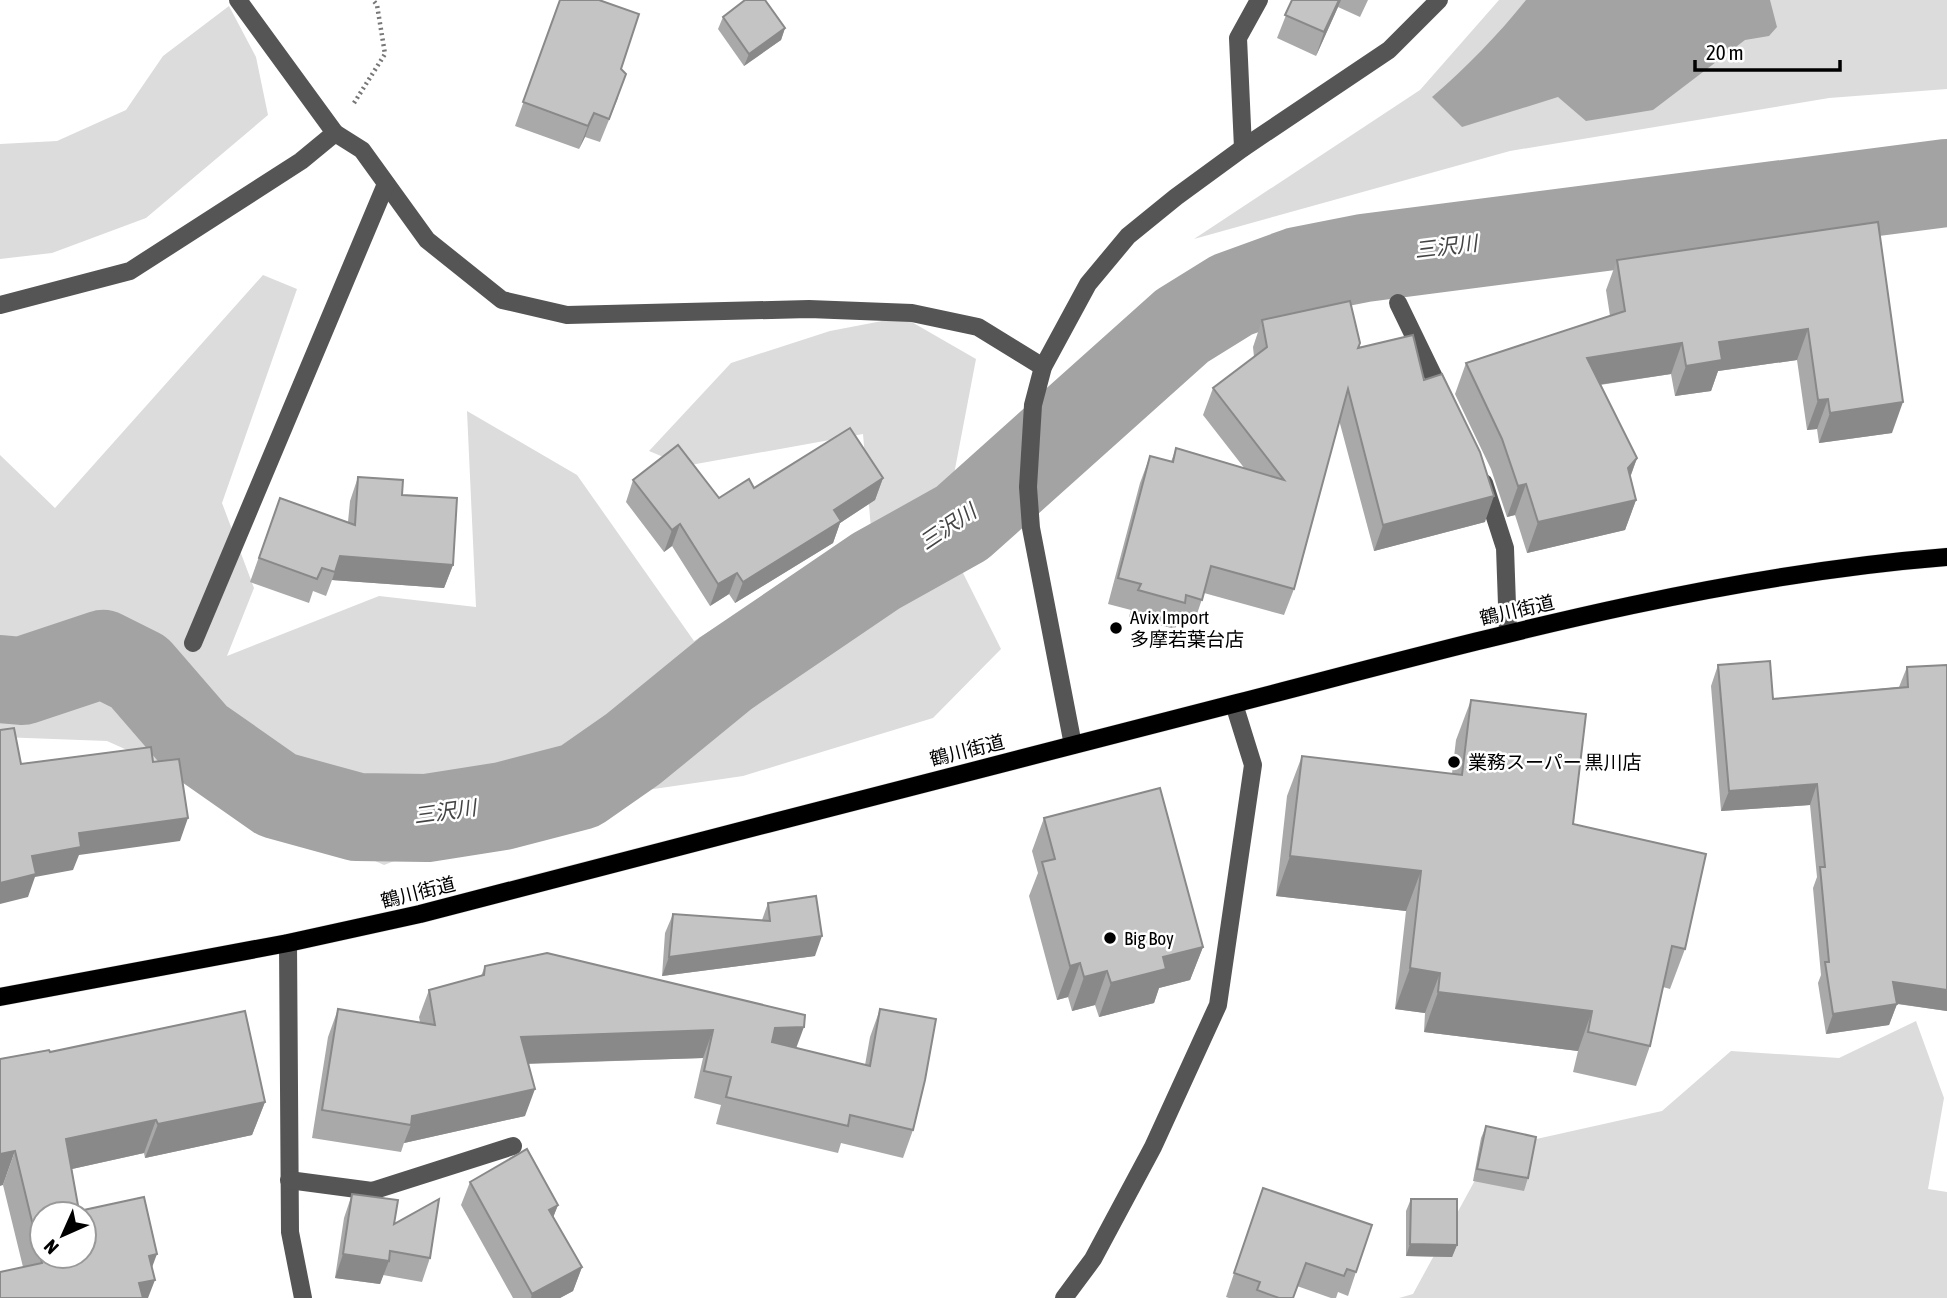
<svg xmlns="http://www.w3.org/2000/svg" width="1947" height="1298" viewBox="0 0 1947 1298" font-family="'Asap Condensed','Noto Sans JP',sans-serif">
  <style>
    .green { fill: #dcdcdc }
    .water { fill: #a3a3a3 }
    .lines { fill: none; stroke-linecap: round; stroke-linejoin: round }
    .river { stroke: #a3a3a3; stroke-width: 88 }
    .major-casing { stroke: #dbdbdb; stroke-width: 19 }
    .path { stroke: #777; stroke-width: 4.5; stroke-dasharray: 2 3.5; stroke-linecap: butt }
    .minor { stroke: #555; stroke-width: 18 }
    .major { stroke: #000; stroke-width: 18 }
    .wall { fill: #a9a9a9 }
    .shaded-wall { fill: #898989 }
    .building { fill: #c4c4c4; stroke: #898989; stroke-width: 2; fill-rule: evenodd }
    .poi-dot { fill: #000; stroke: #fff; stroke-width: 2.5 }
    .labels { text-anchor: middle; stroke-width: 5; stroke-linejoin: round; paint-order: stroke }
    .street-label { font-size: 19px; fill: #000; stroke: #fff }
    .poi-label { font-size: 19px; fill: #000; stroke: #fff; text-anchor: start }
    .water-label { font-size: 21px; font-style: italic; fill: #444; stroke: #fff }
  </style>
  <rect width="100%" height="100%" fill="#fff"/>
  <!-- green -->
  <g class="green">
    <path d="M1499,0H1947V89L1829,98L1510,151L1194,239L1420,90Z"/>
    <path d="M229,6L256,57L268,115L146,218L52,253L0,259V144L57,141L126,110L163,56Z"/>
    <path d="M263,275L297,289L222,503L254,588L227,656L379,596L476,607L467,411L577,475L694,641L871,529L863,434L685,466L649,451L731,363L830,331L903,317L976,359L951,490L962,571L1001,649L933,718L743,776L537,806L384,865L107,741L0,737V455L55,508Z"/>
    <path d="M1916,1021L1944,1098L1928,1189L1947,1192V1298H1399L1413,1294L1492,1149L1662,1111L1731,1051L1839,1058Z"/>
  </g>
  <!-- water -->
  <path class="water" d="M1526,0H1770L1777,27L1769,36L1745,40L1653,110L1586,121L1558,97L1462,127L1432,97C1467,67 1497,36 1526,0Z"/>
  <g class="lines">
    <!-- river -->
    <path class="river" d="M0,679L22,681L103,654L139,672L197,739L277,795L357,817L427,818L503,806L580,786L633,749L726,673L876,571L962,523L1182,326L1232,295L1298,271L1364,258L1947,183"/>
    <defs>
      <path id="major" d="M0,997L288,943L420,914C692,843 965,773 1237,703C1471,643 1706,576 1947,557"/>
    </defs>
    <!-- major casing -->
    <use href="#major" class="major-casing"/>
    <!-- path -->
    <path class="path" d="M354,103L385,54L377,5L373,0"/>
    <!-- minor -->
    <g class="minor">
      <path d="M238,0L335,133"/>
      <path d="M1243,148L1238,38L1259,0"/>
      <path d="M1398,303L1444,398"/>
      <path d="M0,305L130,271L301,161L335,133L362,150L427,240L502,300L567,315L809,309L912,313L978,327L1043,367"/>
      <path d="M1484,483L1505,548L1508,633"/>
      <path d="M193,643L386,184"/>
      <path d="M1073,745L1031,528L1028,487L1033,405L1043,367L1088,284L1128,236L1176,197L1243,148L1389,50L1439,0"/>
      <path d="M288,943L290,1232L303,1298"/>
      <path d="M289,1180L372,1191L513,1146"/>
      <path d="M1064,1298L1093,1259L1153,1147L1218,1005L1253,765L1234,704"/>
    </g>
    <!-- major -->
    <use href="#major" class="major"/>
  </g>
  <!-- wall -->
  <g class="wall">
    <path d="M560,0L621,69L618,98L600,142L585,137L579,149L515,126Z"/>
    <path d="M1292,0H1368L1360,17L1338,7L1316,56L1277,38Z"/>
    <path d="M723,17L785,28L781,40L744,66L718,29Z"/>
    <path d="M1878,222L1892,433L1819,443L1817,429L1807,430L1797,360L1718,371L1711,391L1675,396L1671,374L1600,385L1637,458L1630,478L1636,500L1625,530L1527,553L1515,515L1507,517L1491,469L1455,394L1466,363L1610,316L1606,290L1617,260Z"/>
    <path d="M1262,320L1358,348L1424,380L1485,522L1374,551L1339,420L1294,589L1284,615L1204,593L1193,626L1178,622L1175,629L1129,617L1131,610L1108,604L1140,483L1150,456L1171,462L1176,448L1245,469L1203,415L1213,388L1254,357L1253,347Z"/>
    <path d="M358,477L402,495L453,565L444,588L332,580L326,596L313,591L309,603L250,582L280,498L348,522L350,501Z"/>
    <path d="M883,478L875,500L840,523L833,543L735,603L729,594L710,606L672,546L664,552L626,502L633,480L719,498L754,488Z"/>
    <path d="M1718,665L1773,699L1899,687L1907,667L1947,1011L1897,1004L1889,1025L1826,1034L1818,983L1821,975L1813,888L1817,877L1810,805L1721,811L1711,686Z"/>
    <path d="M1471,700L1573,824L1685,949L1670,989L1663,987L1650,1046L1636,1086L1573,1072L1578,1051L1424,1032L1425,1013L1395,1009L1406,911L1276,896L1287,796L1302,756L1452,774L1456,740Z"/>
    <path d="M1044,818L1203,947L1190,980L1159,988L1154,1003L1099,1017L1095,1005L1072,1011L1068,997L1057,1000L1029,896L1038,873L1032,851Z"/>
    <path d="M768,903L815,956L662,976L665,933L673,914L762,920Z"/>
    <path d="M485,966L796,1048L865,1065L870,1037L880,1009L913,1130L903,1158L841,1143L838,1153L716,1124L721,1105L694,1098L703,1058L528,1064L525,1116L404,1143L401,1152L312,1138L328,1037L338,1009L420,1022L419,1017L429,990L481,976Z"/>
    <path d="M50,1052L265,1102L252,1135L145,1158L144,1153L72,1169L79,1211L157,1254L23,1267L3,1185Z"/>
    <path d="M1486,1126L1528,1178L1524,1191L1473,1181L1481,1138Z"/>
    <path d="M470,1182L558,1205L553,1217L582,1267L573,1291L560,1298H513L461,1205Z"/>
    <path d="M1263,1188L1356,1272L1348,1296L1338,1292L1336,1298H1331L1297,1286L1293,1298H1229L1226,1297Z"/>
    <path d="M352,1194L394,1224L430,1258L422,1282L383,1275L380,1284L335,1278L344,1218Z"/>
    <path d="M1411,1199L1457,1245L1452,1257L1406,1256V1211Z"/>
  </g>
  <!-- shaded-wall -->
  <g class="shaded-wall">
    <path d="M1339,0H1341L1338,7L1316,56L1324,32Z"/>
    <path d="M785,28L781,40L744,66L749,54Z"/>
    <path d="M594,113L585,137L579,149L588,126Z"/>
    <path d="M1808,329L1797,360L1718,371L1711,391L1675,396L1686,366L1719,342Z"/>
    <path d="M1682,343L1671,374L1576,388L1587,358Z"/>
    <path d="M1828,399L1817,429L1807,430L1818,400Z"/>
    <path d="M1903,402L1892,433L1819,443L1830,413Z"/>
    <path d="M1637,458L1626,488L1628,468Z"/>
    <path d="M883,478L875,500L840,523L833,543L735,603L743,582L834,510Z"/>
    <path d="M1526,484L1515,515L1507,517L1518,486Z"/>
    <path d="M1494,496L1485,522L1374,551L1383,525Z"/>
    <path d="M1636,500L1625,530L1527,553L1538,522Z"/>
    <path d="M680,524L672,546L664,552L672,530Z"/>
    <path d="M340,556L453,565L444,588L332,580Z"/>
    <path d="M737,573L729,594L710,606L718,584Z"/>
    <path d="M1817,784L1810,805L1721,811L1729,791Z"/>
    <path d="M188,818L180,841L79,855L73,870L35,877L28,897L0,904V883L32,856L79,833Z"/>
    <path d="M1290,856L1421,871L1406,911L1276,896Z"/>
    <path d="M822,936L815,956L662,976L669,957Z"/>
    <path d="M1203,947L1190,980L1159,988L1154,1003L1099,1017L1111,983L1163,957Z"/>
    <path d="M1080,963L1068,997L1057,1000L1070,966Z"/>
    <path d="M1410,968L1440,973L1425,1013L1395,1009Z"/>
    <path d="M1107,971L1095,1005L1072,1011L1084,977Z"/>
    <path d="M1893,982L1947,990V1011L1886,1002Z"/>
    <path d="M1438,992L1592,1011L1578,1051L1424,1032Z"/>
    <path d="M1897,1004L1889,1025L1826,1034L1833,1014Z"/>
    <path d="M804,1027L794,1054L765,1055L775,1028Z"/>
    <path d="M713,1030L703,1058L511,1064L521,1037Z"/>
    <path d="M535,1089L525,1116L404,1143L411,1125L412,1116Z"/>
    <path d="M265,1102L252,1135L145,1158L158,1124Z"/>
    <path d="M156,1120L144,1153L54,1173L66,1139Z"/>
    <path d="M15,1151L3,1185L0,1186V1154Z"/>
    <path d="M558,1205L549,1228V1210Z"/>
    <path d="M1410,1244L1457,1245L1452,1257L1406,1256Z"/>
    <path d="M157,1254L147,1281L155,1280L148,1298H134L149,1256Z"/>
    <path d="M343,1254L389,1261L380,1284L335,1278Z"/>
    <path d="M582,1267L573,1291L560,1298H531L532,1294Z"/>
  </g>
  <!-- building -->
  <g class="building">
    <path d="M560,0H599L639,14L621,69L626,74L609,119L594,113L588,126L523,102Z"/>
    <path d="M745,0H765L785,28L749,54L723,17Z"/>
    <path d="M1292,0H1339L1324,32L1285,15Z"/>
    <path d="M1878,222L1903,402L1830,413L1828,399L1818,400L1808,329L1719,342L1722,360L1686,366L1682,343L1587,358L1637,458L1628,468L1636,500L1538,522L1526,484L1518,486L1502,439L1466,363L1625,311L1617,260Z"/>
    <path d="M1350,301L1360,343L1358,348L1413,335L1424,380L1442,374L1480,452L1494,496L1383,525L1348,389L1294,589L1211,566L1202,600L1186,595L1185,603L1138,590L1141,584L1118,578L1150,456L1173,462L1176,448L1284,480L1213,388L1267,347L1262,320Z"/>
    <path d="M850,428L883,478L834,510L841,521L743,582L737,573L718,584L680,524L672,530L633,480L678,445L719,498L749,479L754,488Z"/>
    <path d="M358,477L403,480L402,495L457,498L453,565L340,556L335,572L322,568L317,579L259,558L280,498L355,525Z"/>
    <path d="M1770,661L1773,699L1908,687L1907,667L1947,665V990L1893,982L1897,1004L1833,1014L1825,962H1829L1820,867H1825L1817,784L1729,791L1718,665Z"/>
    <path d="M1471,700L1586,714L1573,824L1706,854L1685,949L1672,946L1650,1046L1588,1032L1592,1011L1438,992L1440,973L1410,968L1421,871L1290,856L1302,756L1462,775Z"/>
    <path d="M14,728L21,764L151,747L153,762L179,759L188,818L79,833L81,847L32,856L36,874L0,883V730Z"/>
    <path d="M1160,788L1203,947L1163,957L1166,969L1111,983L1107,971L1084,977L1080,963L1070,966L1042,862L1055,859L1044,818Z"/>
    <path d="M816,896L822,936L669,957L673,914L770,921L768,903Z"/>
    <path d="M547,953L805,1015L804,1027L775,1028L772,1042L870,1066L880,1009L936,1019L925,1080L913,1130L850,1115L848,1126L726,1097L731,1077L704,1071L713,1030L521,1037L535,1089L412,1116L411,1125L322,1110L338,1009L435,1025L429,990L484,975L485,966Z"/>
    <path d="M245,1011L265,1102L158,1124L156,1120L66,1139L79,1211L144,1197L157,1254L149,1256L155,1280L139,1283L143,1298H0V1272L42,1263L15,1151L0,1154V1059L49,1050L50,1052ZM42,1214H84V1256H42Z"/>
    <path d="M1486,1126L1536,1137L1528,1178L1477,1169Z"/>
    <path d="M527,1149L558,1205L549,1210L582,1267L532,1294L470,1182Z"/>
    <path d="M1263,1188L1372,1225L1356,1272L1347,1269L1344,1276L1306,1263L1293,1298H1279L1257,1290L1260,1282L1234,1273Z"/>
    <path d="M352,1194L398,1200L394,1224L439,1199L430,1258L390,1251L389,1261L343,1254Z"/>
    <path d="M1411,1199H1457V1245L1410,1244Z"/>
  </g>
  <!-- markers -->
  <g class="poi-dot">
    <circle cx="1116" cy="628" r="7"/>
    <circle cx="1454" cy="762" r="7"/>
    <circle cx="1110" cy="938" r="7"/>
  </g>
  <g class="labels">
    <!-- street labels -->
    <g class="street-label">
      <text transform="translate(1517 610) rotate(-13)" y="7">鶴川街道</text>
      <text transform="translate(967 750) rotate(-14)" y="7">鶴川街道</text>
      <text transform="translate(418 892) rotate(-14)" y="7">鶴川街道</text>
    </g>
    <!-- poi labels -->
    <g class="poi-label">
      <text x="1130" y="624">Avix Import<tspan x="1130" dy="22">多摩若葉台店</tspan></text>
      <text x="1468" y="769">業務スーパー 黒川店</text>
      <text x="1124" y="945">Big Boy</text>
    </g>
    <!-- water labels -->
    <g class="water-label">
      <text transform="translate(1446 247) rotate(-7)" y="7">三沢川</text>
      <text transform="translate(948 527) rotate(-34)" y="7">三沢川</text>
      <text transform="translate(445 812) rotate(-8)" y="7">三沢川</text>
    </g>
  </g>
  <!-- north arrow -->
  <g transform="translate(63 1235) rotate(225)"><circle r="33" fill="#ffffff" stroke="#999999" stroke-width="2"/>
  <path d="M0-5L12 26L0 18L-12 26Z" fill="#000000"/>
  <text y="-10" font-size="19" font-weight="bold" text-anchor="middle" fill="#000000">N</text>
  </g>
  <!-- scale -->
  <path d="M1695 60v10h145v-10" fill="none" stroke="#000000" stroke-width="3.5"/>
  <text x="1706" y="60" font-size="21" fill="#000000" stroke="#ffffff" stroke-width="5" paint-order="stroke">20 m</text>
</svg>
